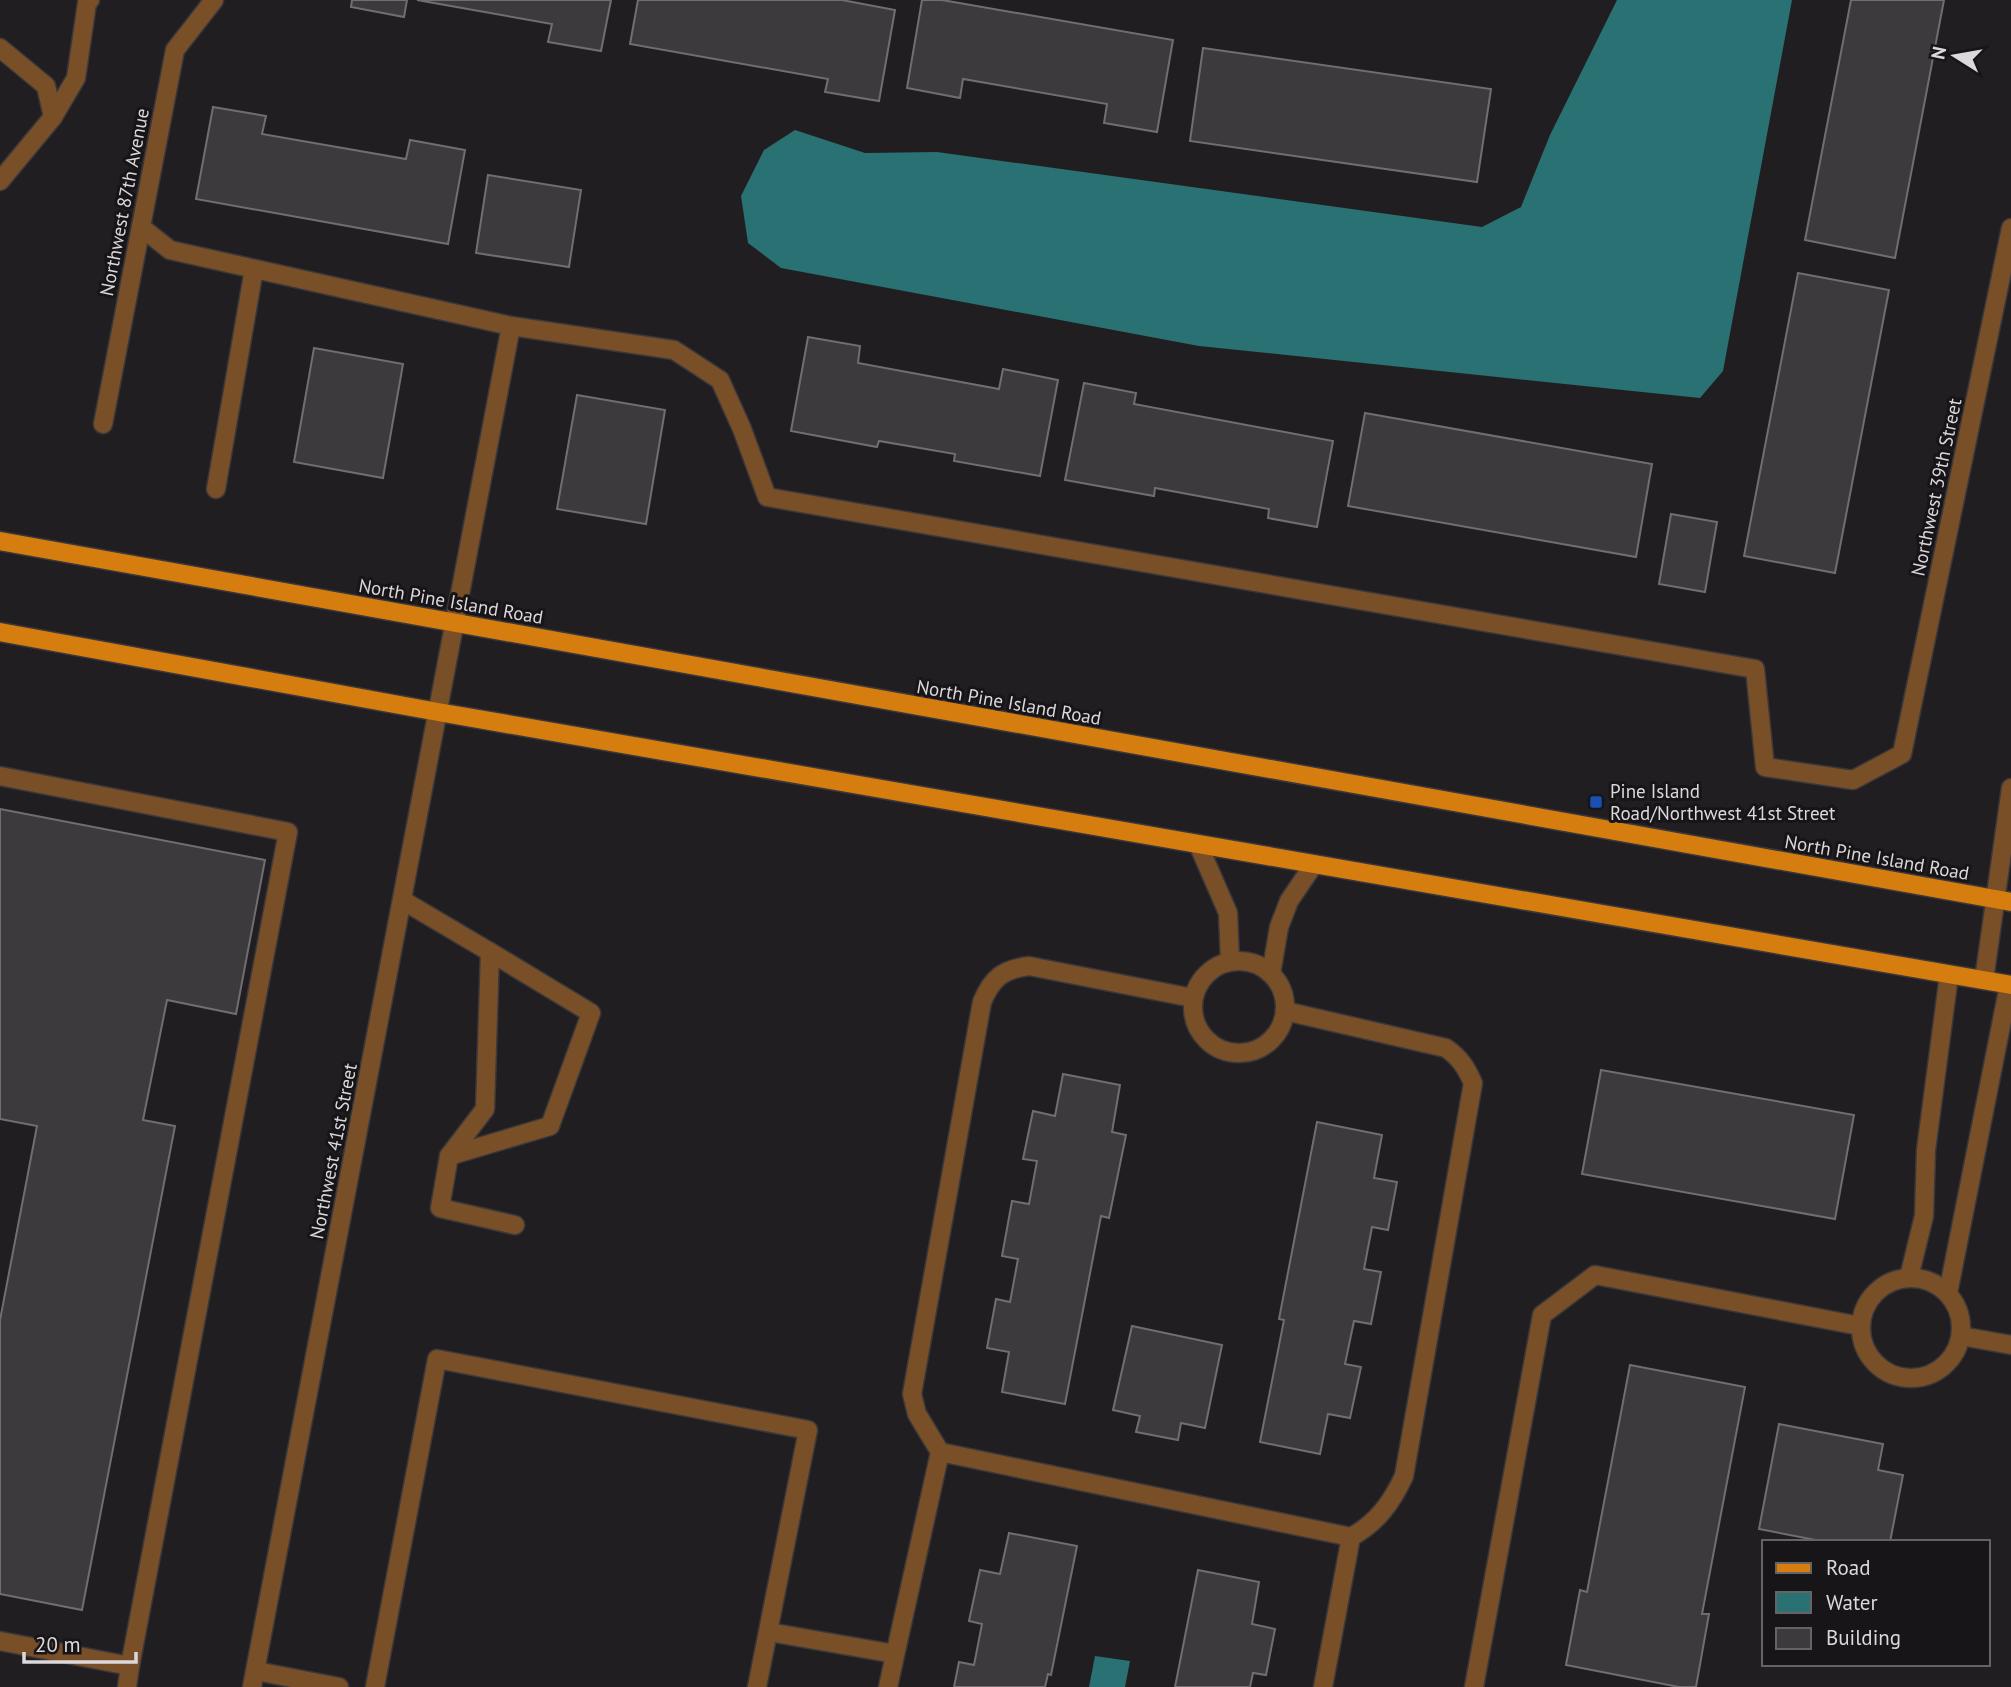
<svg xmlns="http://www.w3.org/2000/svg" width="2011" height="1687" viewBox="0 0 2011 1687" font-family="'PT Sans',sans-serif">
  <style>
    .water { fill: #297172 }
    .building { fill: #3d3a3e; stroke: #706e72; stroke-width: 2 }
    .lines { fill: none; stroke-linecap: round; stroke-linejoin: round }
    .minor-casing { stroke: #3b383b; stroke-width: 21 }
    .major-casing { stroke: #3b383b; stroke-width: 21 }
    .minor { stroke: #794f27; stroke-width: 18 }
    .major { stroke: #d57d0f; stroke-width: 18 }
    .transit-dot { fill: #1a4fb4; stroke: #171517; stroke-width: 2.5 }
    .labels { text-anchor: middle; stroke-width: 6; stroke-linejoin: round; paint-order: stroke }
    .street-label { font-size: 19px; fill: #dbd9db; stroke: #171517 }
    .poi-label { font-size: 19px; fill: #dbd9db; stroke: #171517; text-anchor: start }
  </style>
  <rect width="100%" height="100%" fill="#211e21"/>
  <!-- water -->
  <g class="water">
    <path d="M1617,0H1792L1723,371L1700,398L1199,346L781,268L748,243L741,196L764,150L795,130L865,153L937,152L1482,227L1521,207L1550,135Z"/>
    <path d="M1095,1656L1130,1661L1125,1687H1089Z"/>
  </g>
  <!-- building -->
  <g class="building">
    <path d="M352,0H407L404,17L351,7Z"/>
    <path d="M417,0H611L601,51L548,42L552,24Z"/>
    <path d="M638,0H842L895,10L879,101L825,92L828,79L630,44Z"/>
    <path d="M922,0H942L1173,40L1157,132L1104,123L1107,104L963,79L960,98L907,88Z"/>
    <path d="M1851,0H1944L1895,258L1805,240Z"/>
    <path d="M1203,48L1491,89L1477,182L1190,141Z"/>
    <path d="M213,107L266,116L262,134L406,159L410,140L465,150L448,244L196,199Z"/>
    <path d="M488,175L581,190L569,267L476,253Z"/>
    <path d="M1798,273L1889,290L1835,573L1744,556Z"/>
    <path d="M808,337L860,346L858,363L999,389L1003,369L1058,380L1040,476L954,461L955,454L879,441L877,447L791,431Z"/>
    <path d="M314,348L403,364L383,478L294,462Z"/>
    <path d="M1084,383L1136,393L1134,404L1333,441L1317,527L1268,518L1269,509L1155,488L1154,496L1065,480Z"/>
    <path d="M577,395L665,410L646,524L557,509Z"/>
    <path d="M1365,413L1652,464L1636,557L1348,506Z"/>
    <path d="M1671,514L1717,522L1705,592L1659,584Z"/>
    <path d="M0,809L265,860L236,1014L167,1000L143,1120L175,1126L82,1610L0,1594V1320L37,1126L0,1119Z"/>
    <path d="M1601,1070L1854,1115L1835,1219L1582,1174Z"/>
    <path d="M1063,1074L1120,1085L1112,1132L1126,1135L1109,1218L1101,1216L1065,1404L1002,1392L1009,1352L987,1348L996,1299L1010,1302L1018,1259L1002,1256L1012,1201L1029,1204L1037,1161L1023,1159L1033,1111L1055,1116Z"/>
    <path d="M1317,1122L1382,1135L1374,1178L1397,1182L1388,1230L1372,1227L1364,1269L1381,1272L1371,1324L1354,1321L1345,1364L1361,1367L1350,1418L1328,1414L1320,1454L1260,1442L1284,1320L1279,1319Z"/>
    <path d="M1132,1326L1222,1345L1205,1428L1181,1423L1178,1440L1136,1432L1140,1416L1113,1410Z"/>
    <path d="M1630,1365L1745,1387L1702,1614H1709L1696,1687H1679L1566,1665L1580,1590L1587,1592Z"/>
    <path d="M1779,1424L1883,1444L1878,1470L1903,1475L1890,1542H1826L1759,1529Z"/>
    <path d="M1009,1533L1077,1546L1051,1675L1048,1674L1045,1687H954L959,1662L974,1665L982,1624L969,1621L980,1570L1000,1574Z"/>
    <path d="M1198,1570L1259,1582L1252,1624L1275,1629L1266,1675L1253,1673L1250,1687H1175Z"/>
  </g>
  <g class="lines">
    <defs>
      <g id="minor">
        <path d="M0,48L46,86L53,117L0,181"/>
        <path d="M53,117L76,78L87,3L90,0"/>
        <path d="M141,227L170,250L511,326L674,350L720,380L742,429L767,497L1755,669L1765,767L1853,780L1902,754L2011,228"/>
        <path d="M103,424L175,50L214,0"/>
        <path d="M216,489L254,269"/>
        <path d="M0,776L288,832L130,1666"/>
        <path d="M1198,844L1228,913L1230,961"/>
        <path d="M402,900L490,952L485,1109L449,1156L440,1208L515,1225"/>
        <circle cx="1239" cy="1007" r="46"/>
        <path d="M1271,974L1279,927L1289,901L1314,864"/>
        <path d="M1984,980L2011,788"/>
        <path d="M449,1156L550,1126L591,1013L490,952"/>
        <path d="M1909,1277L1924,1216L1926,1150L1949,975"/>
        <circle cx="1911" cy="1328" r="50"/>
        <path d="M1948,1293L2009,985"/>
        <path d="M1961,1336L2011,1345"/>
        <path d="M940,1452L1351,1537C1377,1523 1392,1502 1404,1476L1473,1083C1466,1067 1460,1058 1446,1048L1285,1011"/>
        <path d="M769,1632L895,1654"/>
        <path d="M0,1641L130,1666L127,1687"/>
        <path d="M256,1671L339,1687"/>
        <path d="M252,1687L511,326"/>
        <path d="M375,1687L437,1359L808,1430L757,1687"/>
        <path d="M888,1687L940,1452L917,1414L912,1394L982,1002C992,978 1003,969 1029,966L1193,998"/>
        <path d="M1323,1687L1351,1537"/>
        <path d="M1474,1687L1542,1315L1595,1275L1860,1326"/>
      </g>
      <g id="major">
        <path d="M0,541L2011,902"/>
        <path d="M0,632L438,712L2011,985"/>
      </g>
    </defs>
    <!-- minor casing -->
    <use href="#minor" class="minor-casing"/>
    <!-- major casing -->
    <use href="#major" class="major-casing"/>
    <!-- minor -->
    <use href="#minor" class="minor"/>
    <!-- major -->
    <use href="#major" class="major"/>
  </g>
  <!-- markers -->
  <rect class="transit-dot" x="1589" y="795" width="14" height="14" rx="3.5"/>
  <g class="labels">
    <!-- street labels -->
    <g class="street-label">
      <text transform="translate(124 202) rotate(-79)" y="7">Northwest 87th Avenue</text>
      <text transform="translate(1936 487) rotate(-78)" y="7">Northwest 39th Street</text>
      <text transform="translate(451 601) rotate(10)" y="7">North Pine Island Road</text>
      <text transform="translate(1009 702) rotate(10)" y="7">North Pine Island Road</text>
      <text transform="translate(1877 857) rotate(10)" y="7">North Pine Island Road</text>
      <text transform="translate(333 1151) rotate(-79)" y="7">Northwest 41st Street</text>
    </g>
    <!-- poi labels -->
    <g class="poi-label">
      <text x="1610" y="798">Pine Island<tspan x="1610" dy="22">Road/Northwest 41st Street</tspan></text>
    </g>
  </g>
  <!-- legend -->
  <rect x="1762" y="1540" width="228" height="126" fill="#171517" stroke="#656365" stroke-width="2"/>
  <rect x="1776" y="1563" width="35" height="10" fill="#d57d0f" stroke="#656365" stroke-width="2"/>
  <text x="1826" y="1575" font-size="21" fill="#dbd9db">Road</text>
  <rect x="1776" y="1592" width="35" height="21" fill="#297172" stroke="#656365" stroke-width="2"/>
  <text x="1826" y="1610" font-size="21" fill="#dbd9db">Water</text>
  <rect x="1776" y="1628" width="35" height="21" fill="#3d3a3e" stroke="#656365" stroke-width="2"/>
  <text x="1826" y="1645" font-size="21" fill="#dbd9db">Building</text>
  <!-- north arrow -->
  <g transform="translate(1955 56) rotate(281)" stroke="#171517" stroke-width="5" paint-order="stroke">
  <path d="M0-5L12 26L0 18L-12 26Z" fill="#dbd9db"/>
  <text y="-10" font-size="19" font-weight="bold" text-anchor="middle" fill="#dbd9db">N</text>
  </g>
  <!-- scale -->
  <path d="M24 1652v10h112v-10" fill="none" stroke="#dbd9db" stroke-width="3.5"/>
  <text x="35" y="1652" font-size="21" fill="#dbd9db" stroke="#171517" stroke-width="5" paint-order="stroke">20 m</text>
</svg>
